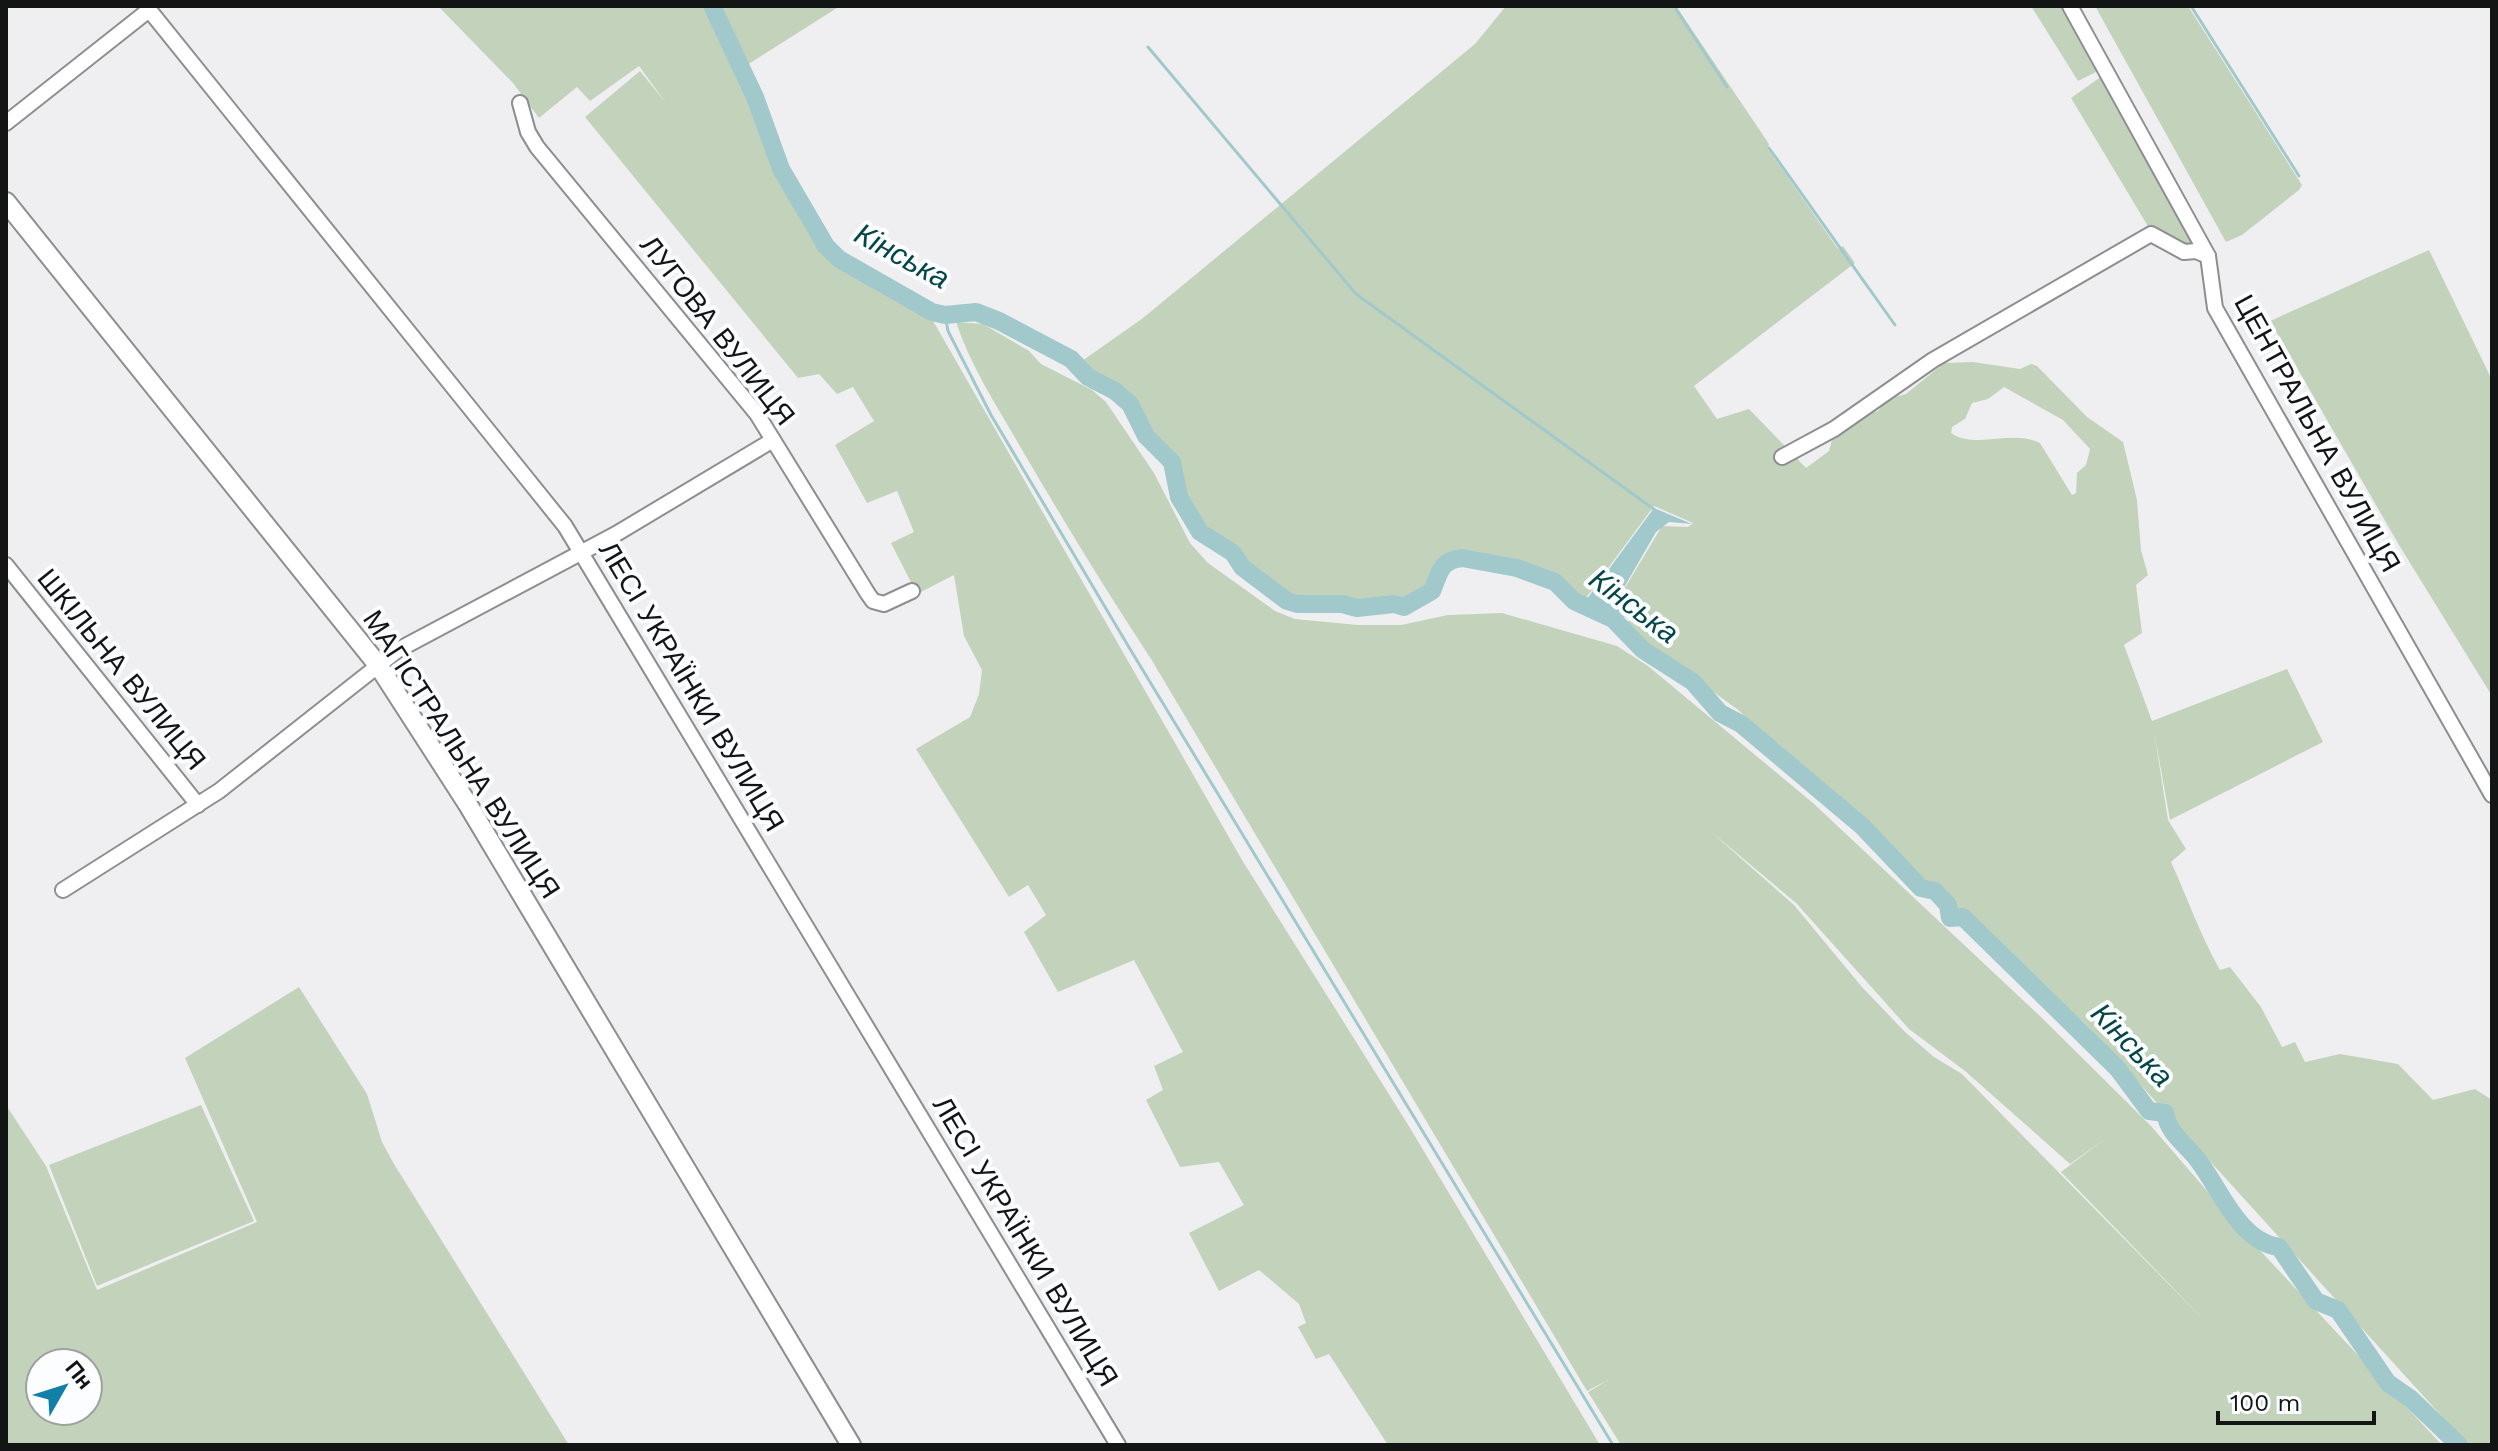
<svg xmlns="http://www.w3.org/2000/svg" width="2498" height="1451" viewBox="0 0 2498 1451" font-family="'Work Sans',sans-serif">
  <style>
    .green { fill: #c3d3bb; fill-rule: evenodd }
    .water { fill: #a1c9cb }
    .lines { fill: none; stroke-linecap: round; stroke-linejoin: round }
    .stream { stroke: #a1c9cb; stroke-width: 3 }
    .river { stroke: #a1c9cb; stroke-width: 18 }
    .minor-casing { stroke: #8d8e8f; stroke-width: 18 }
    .major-casing { stroke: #8d8e8f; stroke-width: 22 }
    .minor { stroke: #fff; stroke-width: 14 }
    .major { stroke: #fff; stroke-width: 18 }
    .labels { text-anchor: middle; stroke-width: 8; stroke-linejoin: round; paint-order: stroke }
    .street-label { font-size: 28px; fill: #131414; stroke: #fcfdfe }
    .water-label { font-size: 30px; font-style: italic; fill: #054648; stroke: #fcfdfe }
  </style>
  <rect width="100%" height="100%" fill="#efeff1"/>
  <!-- green -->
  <g class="green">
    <path d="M438,6H702L752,103L781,184L804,225L826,254L932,319L1242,860L1407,1123L1600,1445H1388L1329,1354L1316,1359L1298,1327L1306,1323L1299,1304L1259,1270L1219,1291L1189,1233L1244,1205L1219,1162L1180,1167L1146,1100L1163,1090L1154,1066L1183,1052L1134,960L1058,992L1024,932L1046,915L1028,885L1009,897L916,749L970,717L979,694L982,670L964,636L954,575L917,594L891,543L914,532L897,491L867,503L835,445L874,421L853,387L837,394L819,374L798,378L585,117L640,71L666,103L639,66L590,101L577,87L539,118L513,83Z"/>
    <path d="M716,6H840L747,65Z"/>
    <path d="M1506,6H1676L1769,144L1768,149L1838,249L1843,246L1855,263L1694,386L1717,419L1749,409L1806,468L1829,451L1834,433L1853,425L1862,416L1878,411L1887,399L1906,394L1944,363L1973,362L2020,369L2031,364L2037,366L2087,417L2123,442L2137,500L2141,550L2148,575L2136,585L2142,633L2124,645L2152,721L2287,669L2323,742L2170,820L2154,731L2168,820L2186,849L2171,862C2188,899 2200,935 2220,970L2230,967L2261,1007L2282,1047L2295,1042L2305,1062L2340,1054L2398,1064L2433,1100L2475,1089L2492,1100V1445H2468L2087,1026L1737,709L1631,632L1620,619L1634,622L1647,617L1621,602L1627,594L1623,591L1662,526L1688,527L1693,523L1654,506L1583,602L1577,600C1574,596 1571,589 1567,585C1545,564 1461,545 1435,562L1424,594L1407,601L1364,603L1288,598L1281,593L1235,549L1215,540L1195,519L1184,495L1181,463L1150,431L1135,406L1082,361L1143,318L1475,44ZM2004,387L2063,420L2090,449L2086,465L2077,473L2076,493L2072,495L2040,443C2011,429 1976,450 1951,433L1952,427L1965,419L1972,403L1988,399Z"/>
    <path d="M2031,6H2066L2100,70L2078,81Z"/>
    <path d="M2095,6H2188L2302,185L2299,190L2242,235L2226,242Z"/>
    <path d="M2102,76L2197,246L2182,247L2149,228L2071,98Z"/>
    <path d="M2429,250L2492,380V696L2399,545L2270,321Z"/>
    <path d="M956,322L983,324L1029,351L1041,364L1092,390L1106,402L1154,473L1190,543L1208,563L1275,611L1295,619L1358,625H1401L1448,615L1502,613L1617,646L1648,666L1813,803L2042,1018L2151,1126L2240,1229L2442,1445H1621L1588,1392L1610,1379L1587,1391L1151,659C1105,589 1063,520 1021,448C998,408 971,367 956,322ZM1709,830L1796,903L1909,1029L1965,1071L2070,1164L2106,1138L2061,1172L2209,1325L1962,1074L1934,1057L1905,1032L1862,987L1794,905Z"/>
    <path d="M299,987L367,1094L382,1142L394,1164L569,1445H6V1105L46,1166L97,1290L257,1222L185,1058ZM40,1363H88V1411H40Z"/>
    <path d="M201,1105L254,1221L97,1286L49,1165Z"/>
  </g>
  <!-- water -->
  <path class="water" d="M1654,508L1692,524L1669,522L1656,532L1622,591L1625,594L1615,604L1643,616L1637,619L1618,616L1621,622L1612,626L1601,613L1581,607Z"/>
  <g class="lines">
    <!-- stream -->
    <g class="stream">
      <path d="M1674,6L1727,87"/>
      <path d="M2191,6L2299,176"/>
      <path d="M1148,47L1356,294L1655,510"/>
      <path d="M1769,148L1895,325"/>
      <path d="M945,315L948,331L991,415L1130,649L1613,1445"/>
    </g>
    <!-- river -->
    <path class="river" d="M712,6L755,97L781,169L826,246L839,259L932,312L945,315L976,312L999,321L1071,359L1088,377L1115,391L1130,404L1146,436L1172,462L1179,497L1200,532L1233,553L1242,567L1287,601L1297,604H1342L1357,608L1394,604L1404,607L1432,591C1440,573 1439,561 1462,558L1517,568L1555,582L1574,601L1613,619L1643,650L1693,682L1720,713L1741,724L1862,826L1921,888L1935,891L1948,905L1950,918L1963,917L2117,1068L2149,1111L2165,1113C2169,1136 2187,1144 2200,1163C2221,1191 2240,1242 2279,1247L2316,1301L2338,1310L2388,1383L2411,1399L2459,1445"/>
    <defs>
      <g id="minor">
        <path d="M146,6L565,526L1118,1445"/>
        <path d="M2070,6L2208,256L2215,308L2492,795"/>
        <path d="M520,103L528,132L537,147L757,414L868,594L873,601L884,604L912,591"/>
        <path d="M6,123L149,10"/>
        <path d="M1782,457L1834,429L1933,360L2151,234L2184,252L2196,251L2208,256"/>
        <path d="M6,565L198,805"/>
        <path d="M63,890L219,791L398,650L616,534L773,440"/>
      </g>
      <path id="major" d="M6,202L378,665L467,803L851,1445"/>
    </defs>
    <!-- minor casing -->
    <use href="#minor" class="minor-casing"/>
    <!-- major casing -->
    <use href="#major" class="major-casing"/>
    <!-- minor -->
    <use href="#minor" class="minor"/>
    <!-- major -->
    <use href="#major" class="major"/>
  </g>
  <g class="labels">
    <!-- street labels -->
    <g class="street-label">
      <text transform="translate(718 330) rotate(52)" y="10">ЛУГОВА ВУЛИЦЯ</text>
      <text transform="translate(2318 433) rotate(61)" y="10">ЦЕНТРАЛЬНА ВУЛИЦЯ</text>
      <text transform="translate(122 669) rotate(51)" y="10">ШКІЛЬНА ВУЛИЦЯ</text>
      <text transform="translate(692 686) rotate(59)" y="10">ЛЕСІ УКРАЇНКИ ВУЛИЦЯ</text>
      <text transform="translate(462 754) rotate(57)" y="10">МАГІСТРАЛЬНА ВУЛИЦЯ</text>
      <text transform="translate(1026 1241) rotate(59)" y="10">ЛЕСІ УКРАЇНКИ ВУЛИЦЯ</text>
    </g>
    <!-- water labels -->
    <g class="water-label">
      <text transform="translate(902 256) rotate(29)" y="10">Кінська</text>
      <text transform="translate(1634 606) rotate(37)" y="10">Кінська</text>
      <text transform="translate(2132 1045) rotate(46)" y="10">Кінська</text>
    </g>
  </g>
  <!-- border -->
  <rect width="2498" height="1451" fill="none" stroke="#131414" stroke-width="16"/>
  <!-- north arrow -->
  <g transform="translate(64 1387) rotate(51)"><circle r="38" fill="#fcfdfe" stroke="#9fa0a0" stroke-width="2"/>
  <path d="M0-6L14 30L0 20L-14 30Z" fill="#127fa8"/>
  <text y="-12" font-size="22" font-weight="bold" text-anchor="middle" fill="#131414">Пн</text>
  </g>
  <!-- scale -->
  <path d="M2218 1411v12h156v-12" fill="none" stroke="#131414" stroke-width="4"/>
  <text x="2230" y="1411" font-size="24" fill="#131414" stroke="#fcfdfe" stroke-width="6" paint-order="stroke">100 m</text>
</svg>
